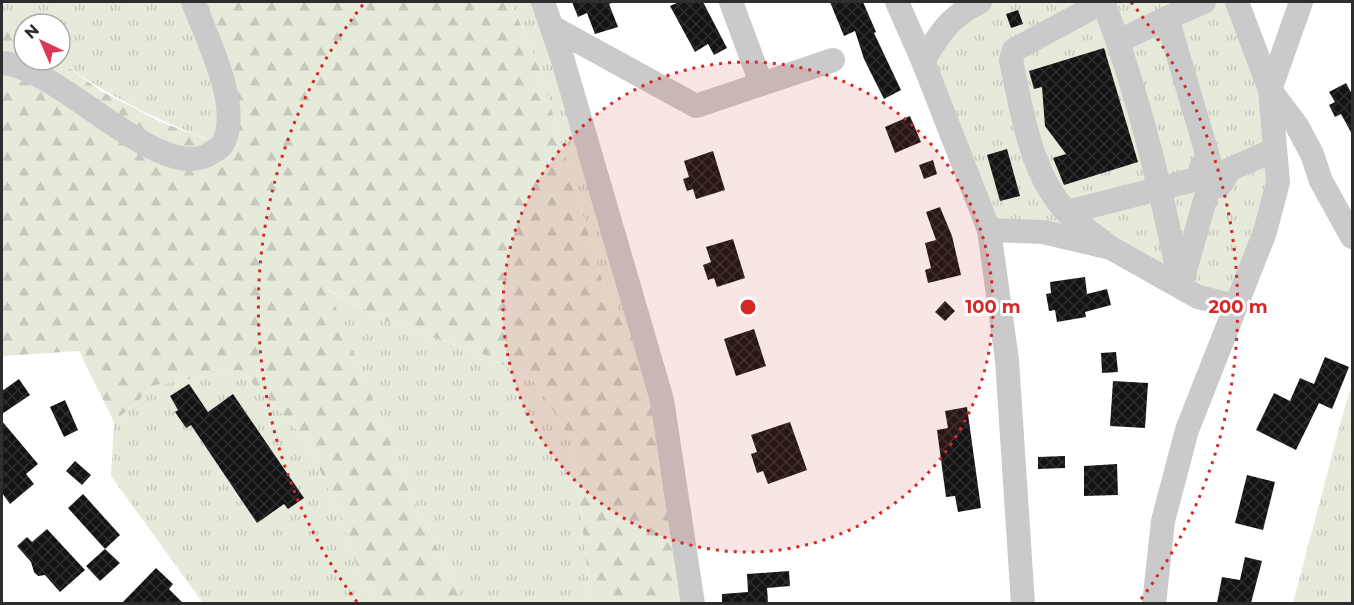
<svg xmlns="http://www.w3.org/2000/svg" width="1354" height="605" viewBox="0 0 1354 605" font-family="Montserrat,sans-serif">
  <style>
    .grass { fill: url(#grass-tufts) }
    .forest { fill: url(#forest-firs) }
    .building { fill: url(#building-cross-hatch) }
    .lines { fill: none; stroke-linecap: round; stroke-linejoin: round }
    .minor { stroke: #cacaca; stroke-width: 24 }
    .ring { fill: none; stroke: #d62828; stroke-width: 3; stroke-dasharray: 3 6 }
    .centre { fill: #d62828; stroke: #fff; stroke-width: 3 }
    .ring-label { font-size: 18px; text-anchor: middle; font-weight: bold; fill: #d62828; stroke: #fff; stroke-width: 6; stroke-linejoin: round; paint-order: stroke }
  </style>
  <defs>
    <pattern id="grass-tufts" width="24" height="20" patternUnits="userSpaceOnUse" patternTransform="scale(1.5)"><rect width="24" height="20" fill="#e5eadb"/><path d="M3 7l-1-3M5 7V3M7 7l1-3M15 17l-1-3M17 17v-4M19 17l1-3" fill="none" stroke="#c5c9bc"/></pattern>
    <pattern id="forest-firs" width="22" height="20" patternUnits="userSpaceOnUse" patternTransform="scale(1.5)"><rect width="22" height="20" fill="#e5eadb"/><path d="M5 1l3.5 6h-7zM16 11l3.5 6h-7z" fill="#c5c9bc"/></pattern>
    <pattern id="building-cross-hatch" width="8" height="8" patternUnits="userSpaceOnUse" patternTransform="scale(1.5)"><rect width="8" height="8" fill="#141414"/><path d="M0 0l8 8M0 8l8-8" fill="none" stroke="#2e2e2e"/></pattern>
  </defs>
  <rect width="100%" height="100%" fill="#fff"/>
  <!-- grass -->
  <g class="grass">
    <path d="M2,2H193L221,77L222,145C161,122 111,98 58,60L60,24H24V40L2,28Z"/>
    <path d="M511,2H543L658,386L603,283L539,68Z"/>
    <path d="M980,2H1237L1281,182L1242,305L1135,259L989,230L923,61Z"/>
    <path d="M327,290L392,324L481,353L536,383L573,444L591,603H464L409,489Z"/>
    <path d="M240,370L307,441L338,511L362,581L378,603H203L111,476L114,422L156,385Z"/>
    <path d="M1352,384V603H1293L1343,414Z"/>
  </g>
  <!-- forest -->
  <path class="forest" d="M193,2H511L539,68L603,283L658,386L693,603H591L573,444L536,383L481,353L392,324L328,290L409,489L464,603H378L362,581L338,511L307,441L240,370L156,385L114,422L79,351L2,356V28L24,40V60H58L101,91L161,122L221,145L230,115Z"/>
  <!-- building -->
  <g class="building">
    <path d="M572,2H614L609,4L618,27L595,34L587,13L578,17Z"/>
    <path d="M679,2H703L727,48L714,55L708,44L695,52L670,6Z"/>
    <path d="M830,2H863L876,32L874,33L901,90L884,99L864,59L855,31L844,36Z"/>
    <path d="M1018,10L1023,24L1011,28L1006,14Z"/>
    <path d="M1104,48L1138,162L1064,185L1053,158L1066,154L1045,126L1042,87L1034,89L1029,71Z"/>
    <path d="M1346,83L1353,96V136L1341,114L1335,117L1329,105L1335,102L1329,92Z"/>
    <path d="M910,116L921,142L895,153L885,127Z"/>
    <path d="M1007,149L1020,196L1000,201L987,155Z"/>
    <path d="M713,151L725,190L696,199L693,189L687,191L683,179L689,177L684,161Z"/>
    <path d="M933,160L937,174L924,179L919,165Z"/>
    <path d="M940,207L952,236L961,275L928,283L925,270L931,268L925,243L936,240L926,212Z"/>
    <path d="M733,239L745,278L717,287L714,278L708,280L703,265L711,262L706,247Z"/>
    <path d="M1085,277L1087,294L1107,289L1111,305L1085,312L1086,317L1057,322L1055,310L1049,311L1046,294L1051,293L1050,282Z"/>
    <path d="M945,301L955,311L945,321L935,312Z"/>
    <path d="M754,329L766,366L736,376L724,339Z"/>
    <path d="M1116,352L1118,372L1102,373L1101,353Z"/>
    <path d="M1325,357L1349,367L1332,409L1319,403L1296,450L1256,430L1274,393L1290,401L1300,378L1314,384Z"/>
    <path d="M19,379L30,395L2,414V391Z"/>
    <path d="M1113,381L1148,383L1145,428L1110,426Z"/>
    <path d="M189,384L208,412L233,394L304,498L288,509L284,504L257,523L191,425L186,428L175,412L178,410L170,396Z"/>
    <path d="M65,400L78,430L64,437L50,407Z"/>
    <path d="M967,407L981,508L958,512L955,496L946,497L937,430L948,428L945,411Z"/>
    <path d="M2,421L38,464L26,474L34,484L10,504L2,493Z"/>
    <path d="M790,422L807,470L768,484L763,471L757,473L751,454L757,452L751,435Z"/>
    <path d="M1065,456V468L1038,469V457Z"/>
    <path d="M75,461L91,475L82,485L66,471Z"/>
    <path d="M1117,464L1118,495L1084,496V466Z"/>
    <path d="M1247,475L1275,482L1263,530L1235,523Z"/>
    <path d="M83,494L120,535L105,549L68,508Z"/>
    <path d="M47,529L85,570L60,592L45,575L38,576L34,572L31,562L17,546L27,537L32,542Z"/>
    <path d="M105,549L120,563L100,581L86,566Z"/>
    <path d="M1245,557L1262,561L1251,603H1217L1222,577L1240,580Z"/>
    <path d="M156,568L173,584L169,589L183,603H122Z"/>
    <path d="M789,571L790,586L767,588L768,603H722V594L748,592L747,574Z"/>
  </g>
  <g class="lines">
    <!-- minor -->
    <g class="minor">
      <path d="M543,2L562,57L662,400L693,604"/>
      <path d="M731,2L761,83"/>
      <path d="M897,2L923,61L989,230L1007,360L1023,604"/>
      <path d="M1103,2L1014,50L1011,61C1023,115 1031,182 1075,220C1086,230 1099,239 1111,248"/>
      <path d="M1103,2C1139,94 1161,190 1181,287"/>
      <path d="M1237,2L1270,90L1297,126L1312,154L1321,181L1352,237"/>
      <path d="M1167,18L1204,2"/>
      <path d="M552,27L696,106L833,60"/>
      <path d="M1119,41L1167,18L1209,160L1202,165L1199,174L1211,187L1219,186L1226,176V171L1274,150"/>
      <path d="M923,61C941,32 949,17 980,2"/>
      <path d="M2,63C61,67 162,187 211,153C214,151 220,148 222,145C244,110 206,36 193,2"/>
      <path d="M1068,212L1201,178"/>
      <path d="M989,230L1043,232L1111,248L1198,297L1235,306"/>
      <path d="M1182,281L1209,186"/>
      <path d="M1154,604L1163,521L1187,430L1265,232L1278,182L1270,90L1301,2"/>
    </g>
  </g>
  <!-- distance rings -->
  <circle cx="748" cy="307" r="245" fill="#d62828" fill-opacity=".12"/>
  <g class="ring">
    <circle cx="748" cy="307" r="245"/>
    <path d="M357 602A490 490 0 0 1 365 2M1131 2A490 490 0 0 1 1139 602"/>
  </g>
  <circle cx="748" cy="307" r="9" class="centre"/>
  <g class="ring-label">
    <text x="993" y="313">100 m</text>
    <text x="1238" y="313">200 m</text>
  </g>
  <!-- border -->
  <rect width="1354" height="605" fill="none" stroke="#2d2d2d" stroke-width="6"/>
  <!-- north arrow -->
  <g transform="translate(42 42) rotate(316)"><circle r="28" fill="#ffffff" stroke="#ababab" stroke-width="1.5"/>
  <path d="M0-4.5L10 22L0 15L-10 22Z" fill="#dd3656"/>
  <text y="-9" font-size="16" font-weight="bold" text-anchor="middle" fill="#2d2d2d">N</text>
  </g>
</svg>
